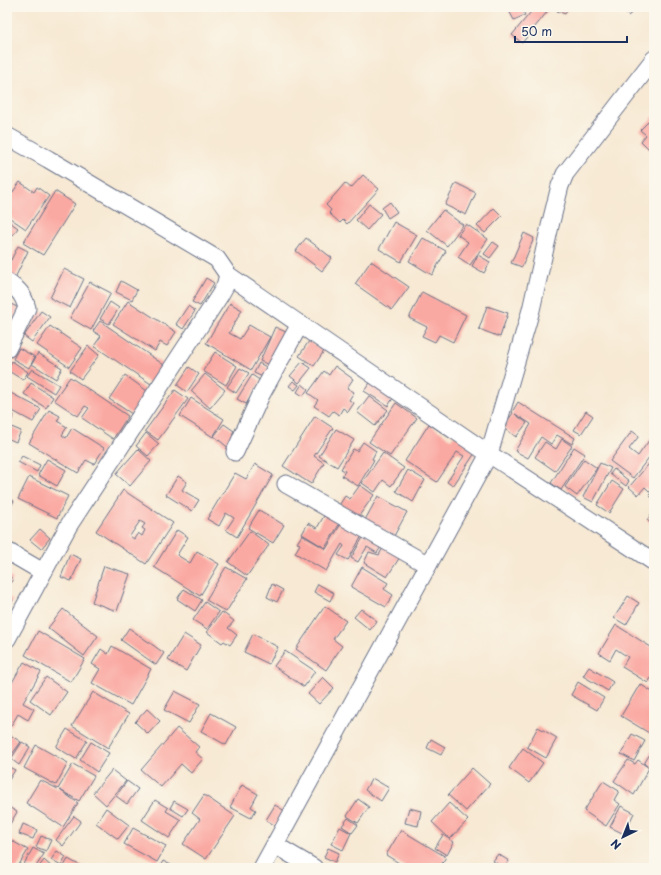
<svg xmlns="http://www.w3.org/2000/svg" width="661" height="875" viewBox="0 0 661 875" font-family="'Playpen Sans',sans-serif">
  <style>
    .building { fill: #faa9a2; fill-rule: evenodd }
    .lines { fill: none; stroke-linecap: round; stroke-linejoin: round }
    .minor-casing { stroke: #687087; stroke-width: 19 }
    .minor { stroke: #fff; stroke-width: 17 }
  </style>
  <rect width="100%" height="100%" fill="#fbf7ec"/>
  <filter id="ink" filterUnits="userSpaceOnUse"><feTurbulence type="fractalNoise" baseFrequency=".025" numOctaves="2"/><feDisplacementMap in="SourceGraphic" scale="8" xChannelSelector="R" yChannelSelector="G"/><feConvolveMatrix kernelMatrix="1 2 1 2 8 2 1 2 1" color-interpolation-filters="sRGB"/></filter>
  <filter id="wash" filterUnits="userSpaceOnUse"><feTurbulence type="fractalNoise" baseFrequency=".012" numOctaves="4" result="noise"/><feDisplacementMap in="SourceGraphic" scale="16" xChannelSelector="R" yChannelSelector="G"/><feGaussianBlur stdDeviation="0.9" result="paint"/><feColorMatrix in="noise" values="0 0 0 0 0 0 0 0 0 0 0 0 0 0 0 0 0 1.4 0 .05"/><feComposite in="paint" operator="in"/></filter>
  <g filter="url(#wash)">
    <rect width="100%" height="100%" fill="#f7e9d3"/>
    <g id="blocks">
      <!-- building -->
      <g class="building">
        <path d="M507,7H521L525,15L514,20Z"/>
        <path d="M535,7H551L522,43L512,35Z"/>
        <path d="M558,7H568L565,14L557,11Z"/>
        <path d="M626,7H632L635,10L628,16L623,9Z"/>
        <path d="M654,116V154L641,141L646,135L640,130Z"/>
        <path d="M363,175L379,189L347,224L343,220L340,223L329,213L331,210L326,205L345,183L351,188Z"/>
        <path d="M20,182L34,192L37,187L49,196L26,229L7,216V200Z"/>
        <path d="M456,183L476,193L466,215L445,205Z"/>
        <path d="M55,191L75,204L43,255L23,243Z"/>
        <path d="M390,202L397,212L388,218L382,208Z"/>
        <path d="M369,204L381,214L367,230L356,220Z"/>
        <path d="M494,208L502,216L485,233L477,226Z"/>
        <path d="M443,210L463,225L447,246L427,230Z"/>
        <path d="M7,220L18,228L13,235L7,231Z"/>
        <path d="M394,222L417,235L401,262L379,249Z"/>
        <path d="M466,224L488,239L470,265L458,257L468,242L458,235Z"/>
        <path d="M524,233L534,238L522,267L511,263Z"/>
        <path d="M7,235L12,239L7,246Z"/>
        <path d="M306,238L332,258L322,271L296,251Z"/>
        <path d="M423,238L446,251L432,275L409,261Z"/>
        <path d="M493,242L499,246L490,258L484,254Z"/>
        <path d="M18,246L28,251L15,278L7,274V258L11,260Z"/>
        <path d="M478,255L490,262L484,273L472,266Z"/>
        <path d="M371,261L409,287L392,310L355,284Z"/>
        <path d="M64,269L84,279L70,308L50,298Z"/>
        <path d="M206,278L214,283L200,306L192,302Z"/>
        <path d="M121,281L137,290L132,300L116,292Z"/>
        <path d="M90,282L111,293L91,330L70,318Z"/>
        <path d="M422,292L466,315L453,342L439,335L435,342L422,336L427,327L409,318Z"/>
        <path d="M128,301L176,332L167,346L160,342L155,351L113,324Z"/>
        <path d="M7,302L19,308L7,332Z"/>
        <path d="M110,302L119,308L109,324L100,319Z"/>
        <path d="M230,303L242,310L229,333L240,339L249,325L270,337L251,370L206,343Z"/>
        <path d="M188,306L195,311L183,329L176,324Z"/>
        <path d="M487,306L508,313L500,337L479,329Z"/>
        <path d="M41,311L50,317L32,342L24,336Z"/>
        <path d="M100,321L164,365L151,384L94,346L101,336L93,331Z"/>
        <path d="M50,326L82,348L69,367L37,345Z"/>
        <path d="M275,327L288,333L273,367L260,361Z"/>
        <path d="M309,341L324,351L314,366L299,356Z"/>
        <path d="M88,346L99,355L81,379L70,371Z"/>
        <path d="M19,348L35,357L29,368L13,359Z"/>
        <path d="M215,352L237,366L226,385L203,371Z"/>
        <path d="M38,353L62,368L56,379L32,364Z"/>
        <path d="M12,361L28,372L23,380L7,370Z"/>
        <path d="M302,362L311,368L299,383L290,376Z"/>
        <path d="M259,363L270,369L265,378L254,373Z"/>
        <path d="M335,366L353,379L347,388L354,392L349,400L354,403L348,412L343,408L339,415L333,411L329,416L314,406L318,400L308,393L324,371L329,375Z"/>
        <path d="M189,367L199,374L187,392L177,385Z"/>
        <path d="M240,368L249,373L236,393L227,387Z"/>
        <path d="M32,369L59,385L54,393L27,376Z"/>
        <path d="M205,374L225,390L210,408L191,391Z"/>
        <path d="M125,375L147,391L132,414L109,399Z"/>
        <path d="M252,375L261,381L246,404L237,399Z"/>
        <path d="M70,377L128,416L113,439L82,418L89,408L85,406L78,416L54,400Z"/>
        <path d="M372,380L395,395L388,406L364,391Z"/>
        <path d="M293,381L299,385L295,390L289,386Z"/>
        <path d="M31,383L53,397L46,408L24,394Z"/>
        <path d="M302,384L308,389L303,396L297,392Z"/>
        <path d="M175,390L188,399L158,440L145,431Z"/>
        <path d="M9,392L41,409L33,422L7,408V396Z"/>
        <path d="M369,396L388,410L375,426L357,412Z"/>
        <path d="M191,398L224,419L213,437L180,416Z"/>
        <path d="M518,402L575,438L572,444L557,435L551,444L541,437L528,458L515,451L531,424L515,414L527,423L516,437L503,427L513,413L512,412Z"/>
        <path d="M396,403L417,418L390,456L369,442Z"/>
        <path d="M49,410L60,416L57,421L67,427L62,435L66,438L72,428L104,448L94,464L86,460L78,473L29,443Z"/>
        <path d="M586,411L593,416L581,434L574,430Z"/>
        <path d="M7,412L14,415L9,426L21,431L16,442L7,438Z"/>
        <path d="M315,416L333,428L314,456L324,463L311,484L283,466Z"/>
        <path d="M224,424L234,431L232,434L239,440L231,450L214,436Z"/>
        <path d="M429,424L451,439L454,435L477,450L453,486L447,482L464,456L457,452L437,482L405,461Z"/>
        <path d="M336,429L354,440L337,467L319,456Z"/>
        <path d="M632,431L639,436L629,449L638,456L650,439L654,442V451L633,478L610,461Z"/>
        <path d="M146,433L159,444L148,456L136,446Z"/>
        <path d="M562,439L572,446L555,471L535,457L545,442L556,449Z"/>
        <path d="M363,442L376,451L372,459L374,460L358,486L342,476L345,471L341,469L353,449L357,451Z"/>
        <path d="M574,447L585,454L561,490L551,483Z"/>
        <path d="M138,449L151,461L130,486L116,474Z"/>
        <path d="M383,453L404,468L391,486L383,480L375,492L362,483Z"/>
        <path d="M22,456L40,465L37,472L18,462Z"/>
        <path d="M654,458V500L649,495L651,493L645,487L638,495L629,487Z"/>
        <path d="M47,459L66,470L57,486L38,475Z"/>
        <path d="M584,459L597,468L577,496L565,487Z"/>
        <path d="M600,463L611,468L593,502L583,497Z"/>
        <path d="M255,464L273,475L237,537L226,530L234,518L226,513L219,526L207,519L235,473L246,479Z"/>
        <path d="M614,469L629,481L626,486L610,474Z"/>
        <path d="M408,470L425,480L413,502L396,491Z"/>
        <path d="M178,476L187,482L182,490L199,500L192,511L166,495Z"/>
        <path d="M29,477L68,496L57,518L18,499Z"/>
        <path d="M612,481L624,489L609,513L597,505Z"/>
        <path d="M360,485L374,495L356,520L338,507L345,496L350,499Z"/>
        <path d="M123,490L173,523L146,564L96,531ZM140,521L145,524L142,528L145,530L142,536L138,533L134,539L130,536Z"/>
        <path d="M7,496L14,501L7,513Z"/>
        <path d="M378,496L407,512L394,536L365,520Z"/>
        <path d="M259,510L284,525L273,543L248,528Z"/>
        <path d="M654,511V526L647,520Z"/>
        <path d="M325,514L340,523L325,548L302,534L308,523L317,528Z"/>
        <path d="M342,522L363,534L348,560L338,555L344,546L342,544L326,571L295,553L300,544L297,543L302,535L326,549Z"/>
        <path d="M40,529L50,538L41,549L30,540Z"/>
        <path d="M177,530L188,537L177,555L190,563L197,551L219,564L200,596L154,567Z"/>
        <path d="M250,531L269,545L247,576L228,562Z"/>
        <path d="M365,534L383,544L377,553L367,547L358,562L351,558Z"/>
        <path d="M384,546L400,557L387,577L364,563L369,552L379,555Z"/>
        <path d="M70,554L81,559L71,581L61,577Z"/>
        <path d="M104,566L130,574L117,611L92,602Z"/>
        <path d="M226,567L247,579L226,612L206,600Z"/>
        <path d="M362,567L388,583L384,589L393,595L386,607L351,587Z"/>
        <path d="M7,575L13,579L7,588Z"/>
        <path d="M272,584L283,590L277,602L267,597Z"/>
        <path d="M318,584L334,593L330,601L314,592Z"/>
        <path d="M184,589L202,600L195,611L177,599Z"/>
        <path d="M7,596L13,600L7,608Z"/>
        <path d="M628,596L639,603L626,625L614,618Z"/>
        <path d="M205,602L219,612L207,629L193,620Z"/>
        <path d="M325,606L346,621L333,639L342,646L326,670L296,649Z"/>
        <path d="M63,609L98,636L84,656L48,628Z"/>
        <path d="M361,609L377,621L370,630L354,617Z"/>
        <path d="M222,612L234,621L228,628L237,635L230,645L224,641L222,643L207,632Z"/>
        <path d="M616,625L654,649V673L648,683L622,667L628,657L616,649L610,660L599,653Z"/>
        <path d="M129,628L164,653L156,665L121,640Z"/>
        <path d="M38,631L85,659L71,682L25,655Z"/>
        <path d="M184,634L201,645L186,671L168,660Z"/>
        <path d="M253,634L278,647L269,664L244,652Z"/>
        <path d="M112,646L151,669L131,705L92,683L100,669L92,664L101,649L108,654Z"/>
        <path d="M285,651L315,671L304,687L274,666Z"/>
        <path d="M24,662L41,672L23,703L34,709L28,720L18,714L11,726L7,723V691Z"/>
        <path d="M589,667L613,682L608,691L583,676Z"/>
        <path d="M46,677L67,692L51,715L30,700Z"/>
        <path d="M323,677L334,688L319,704L308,694Z"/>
        <path d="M578,682L604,698L597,710L571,695Z"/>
        <path d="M640,684L654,693V736L621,716Z"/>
        <path d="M175,691L200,704L189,723L164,710Z"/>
        <path d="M93,692L129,714L108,748L72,726Z"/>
        <path d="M147,709L160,721L148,734L135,722Z"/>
        <path d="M211,713L236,727L226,745L201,731Z"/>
        <path d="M538,727L557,738L546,758L527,747Z"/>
        <path d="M177,728L199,747L195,752L203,759L191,773L181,764L161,787L141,770Z"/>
        <path d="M67,729L87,741L76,759L56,747Z"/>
        <path d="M7,733L21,742L7,761Z"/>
        <path d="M632,734L645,741L634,761L621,754Z"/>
        <path d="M431,739L445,747L441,755L427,748Z"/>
        <path d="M22,742L30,747L19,765L11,759Z"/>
        <path d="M91,742L109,753L97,772L80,760Z"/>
        <path d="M36,745L68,763L56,785L24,768Z"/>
        <path d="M523,748L543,763L529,783L509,768Z"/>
        <path d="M651,752L654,754V767L653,769L644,764Z"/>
        <path d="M628,760L635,764L638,760L649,768L634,795L614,781Z"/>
        <path d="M73,764L94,776L79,801L60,790L78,803L63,827L26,803L40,780L58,789Z"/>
        <path d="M7,766L15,770L7,783Z"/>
        <path d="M472,768L490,784L466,811L448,795Z"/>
        <path d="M112,770L126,781L106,805L93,793Z"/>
        <path d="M372,778L389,788L381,801L365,790Z"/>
        <path d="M127,781L138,789L127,804L116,796Z"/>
        <path d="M603,781L619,791L614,800L620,804L606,826L584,811Z"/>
        <path d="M242,785L258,794L251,807L256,810L251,818L230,807Z"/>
        <path d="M204,795L235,816L206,859L183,844L200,819L192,813Z"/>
        <path d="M358,799L369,807L358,823L347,816Z"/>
        <path d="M155,800L168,808L166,811L181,820L169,838L142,820Z"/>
        <path d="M174,801L188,809L183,816L170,808Z"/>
        <path d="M449,803L468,820L450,839L432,822Z"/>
        <path d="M275,805L285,811L276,826L266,820Z"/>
        <path d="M7,806L17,812L7,829Z"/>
        <path d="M621,806L634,813L624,834L610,827Z"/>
        <path d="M106,808L129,825L118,839L96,823Z"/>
        <path d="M409,808L421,811L418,826L405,823Z"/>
        <path d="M74,816L81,821L63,846L56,840Z"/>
        <path d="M348,818L358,825L352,833L342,826Z"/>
        <path d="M23,824L37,830L33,839L19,834Z"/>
        <path d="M340,827L351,833L343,850L331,844Z"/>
        <path d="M133,828L166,846L157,862L124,844Z"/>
        <path d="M401,830L446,857L439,868H407L386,855Z"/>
        <path d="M443,835L454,842L447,855L435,848Z"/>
        <path d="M41,836L51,840L46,851L36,847Z"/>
        <path d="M7,838L28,850L17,868H7Z"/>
        <path d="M33,848L44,854L35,868H31L24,864Z"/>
        <path d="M328,848L339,853L335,862L324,857Z"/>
        <path d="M57,851L66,857L61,866L51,860Z"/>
        <path d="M498,854L509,861L504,868L493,861Z"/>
        <path d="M68,859L85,868H63Z"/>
        <path d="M44,860L53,868H38Z"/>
        <path d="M163,861L177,868H159Z"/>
      </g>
    </g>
  </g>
  <g filter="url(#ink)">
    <use href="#blocks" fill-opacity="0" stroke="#687087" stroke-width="1"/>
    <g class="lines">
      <defs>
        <g id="minor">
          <path d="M7,136L48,159L217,259L228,275L489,454L654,562"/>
          <path d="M7,282C19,290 23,294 27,308L7,349"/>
          <path d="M235,452L261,395L300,324"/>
          <path d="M286,484L428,565"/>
          <path d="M7,551L43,572"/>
          <path d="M7,639L69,525L220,295L225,286L228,275"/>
          <path d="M275,845L314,868"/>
          <path d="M262,868L489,454L531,310L550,226L560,186L565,174L654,59"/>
        </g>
      </defs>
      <!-- minor casing -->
      <use href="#minor" class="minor-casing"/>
      <!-- minor -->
      <use href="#minor" class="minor"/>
    </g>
  </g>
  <!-- margin -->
  <rect width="661" height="875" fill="none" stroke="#fbf7ec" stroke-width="24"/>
  <!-- north arrow -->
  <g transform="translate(623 837) rotate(223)" stroke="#fbf7ec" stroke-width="3" paint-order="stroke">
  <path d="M0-3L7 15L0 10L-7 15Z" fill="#1b2f5e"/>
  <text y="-6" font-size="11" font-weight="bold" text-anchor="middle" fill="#1b2f5e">N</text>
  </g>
  <!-- scale -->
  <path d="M515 36v6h112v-6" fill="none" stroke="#1b2f5e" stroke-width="2"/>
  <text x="521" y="36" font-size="12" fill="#1b2f5e" stroke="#fbf7ec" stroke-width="3" paint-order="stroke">50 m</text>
</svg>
